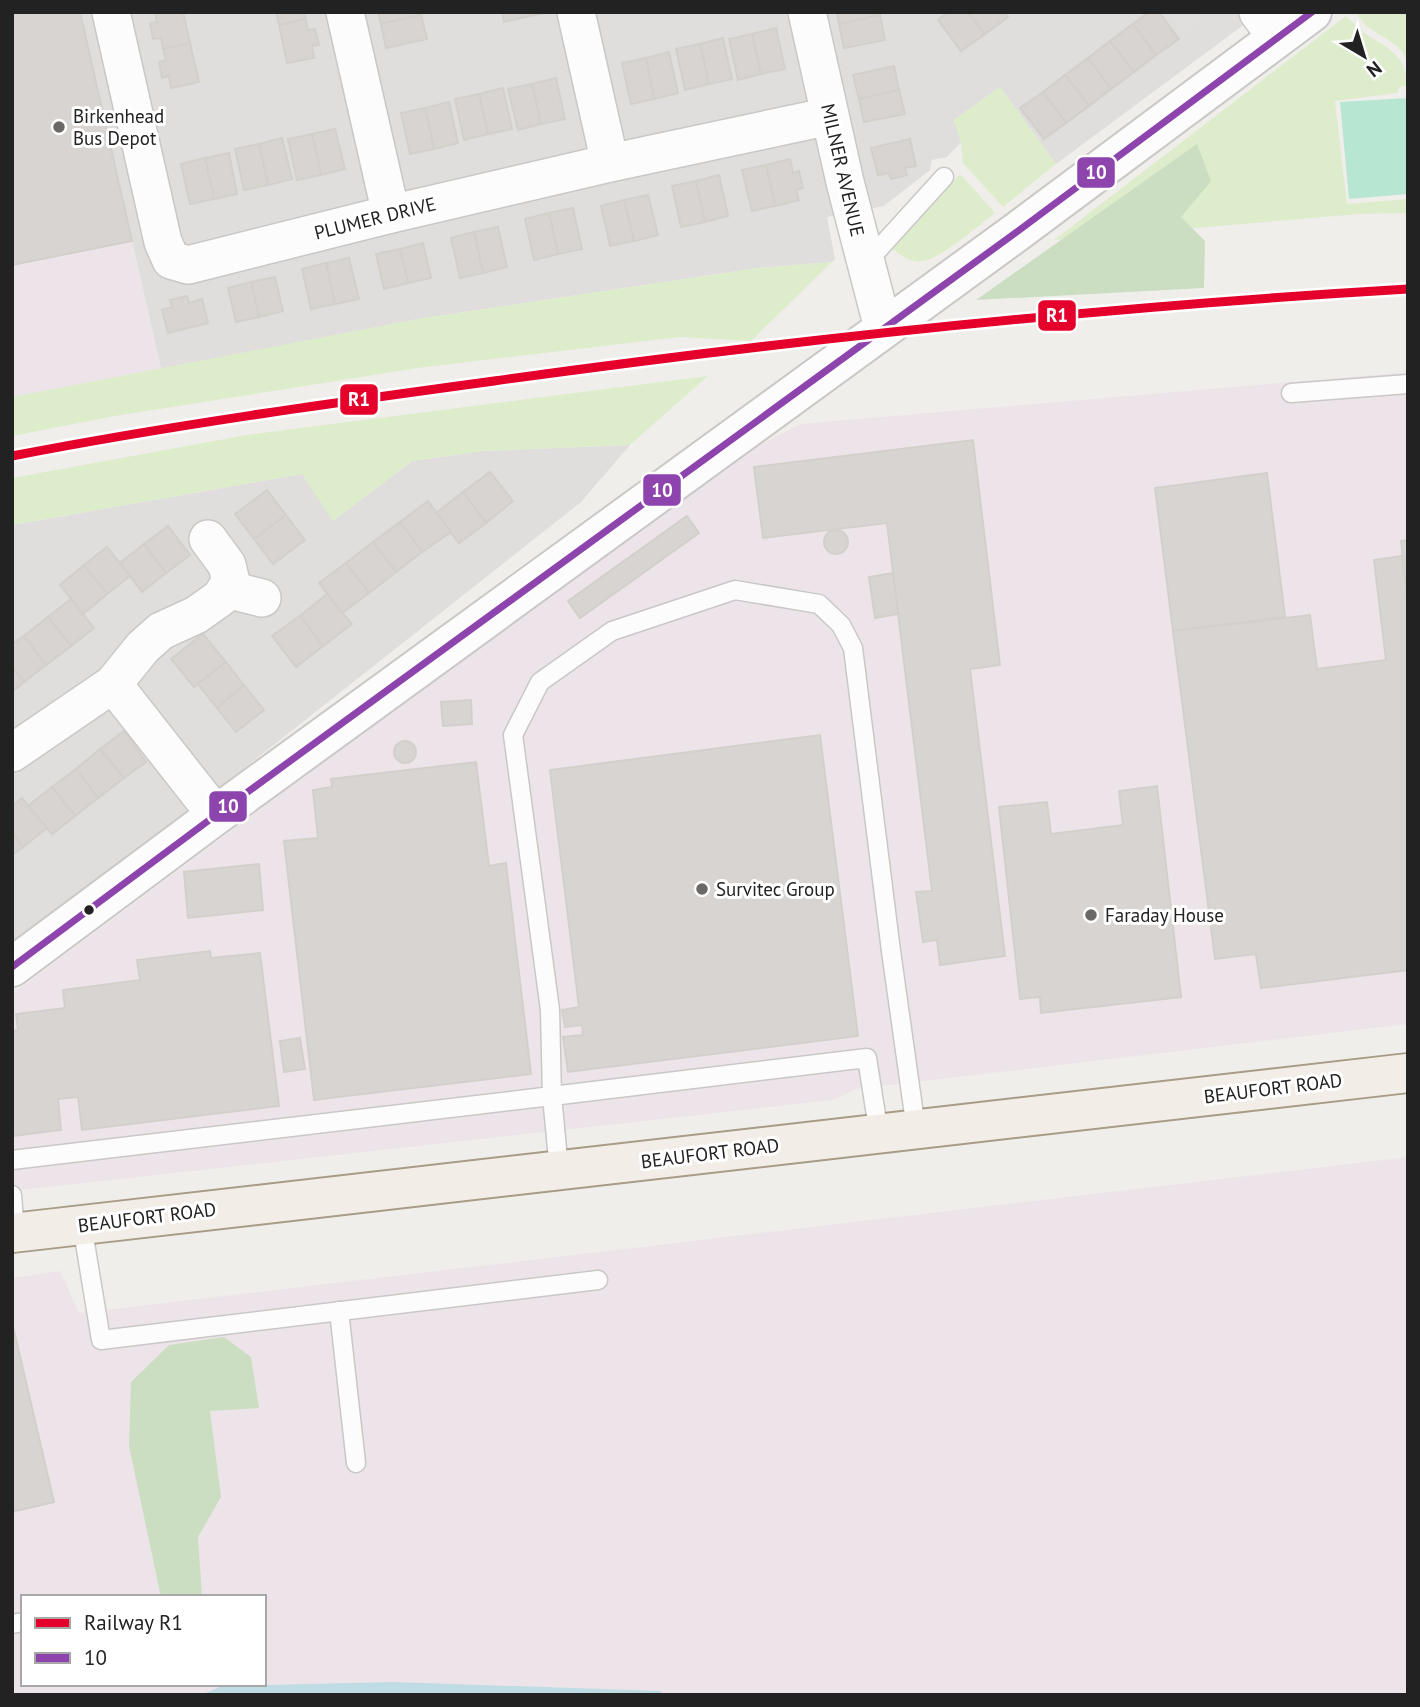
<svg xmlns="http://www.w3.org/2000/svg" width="1420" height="1707" viewBox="0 0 1420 1707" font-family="'PT Sans',sans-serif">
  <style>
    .residential { fill: #dfdedc }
    .industrial { fill: #ede4e9; fill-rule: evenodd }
    .grass { fill: #ddeccb }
    .forest { fill: #cbdec1 }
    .pitch { fill: #b7e6d2 }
    .parking { fill: #e0dfde }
    .water { fill: #bfdbe3 }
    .building { fill: #d7d4d2; stroke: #d3d0cc; stroke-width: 2 }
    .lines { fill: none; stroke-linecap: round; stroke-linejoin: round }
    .service-casing { stroke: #c9c8c7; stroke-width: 21 }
    .minor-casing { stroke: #c9c8c7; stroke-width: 40 }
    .tertiary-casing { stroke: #c9c8c7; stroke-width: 42 }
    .primary-casing { stroke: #a79c86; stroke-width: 42 }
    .service { stroke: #fdfcfc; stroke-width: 18 }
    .minor { stroke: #fdfcfc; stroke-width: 37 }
    .tertiary { stroke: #fdfcfc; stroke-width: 38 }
    .primary { stroke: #f3ede7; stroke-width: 38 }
    .bus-1-casing { stroke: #fff; stroke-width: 12 }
    .bus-1 { stroke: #8e44ad; stroke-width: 7 }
    .rail-1-casing { stroke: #fff; stroke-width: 14 }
    .rail-1 { stroke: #e4002b; stroke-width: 9 }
    .poi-dot { fill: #6a6968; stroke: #fff; stroke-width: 2.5 }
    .bus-dot { fill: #222; stroke: #fff; stroke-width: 2.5 }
    .labels { text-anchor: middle; stroke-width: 6; stroke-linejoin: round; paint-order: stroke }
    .poi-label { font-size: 19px; fill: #222; stroke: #fff; text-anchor: start }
    .street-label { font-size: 19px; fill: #222; stroke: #fff }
    .line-badge { stroke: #fff; stroke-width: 2.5 }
    .badge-label { font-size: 19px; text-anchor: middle; font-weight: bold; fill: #fff }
  </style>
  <rect width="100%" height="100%" fill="#f0eeeb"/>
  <!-- residential -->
  <g class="residential">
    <path d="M80,12H1261L1056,164L1000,87L954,120L961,142L947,157L932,160L930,170L884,206L827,217L835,259L832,262L758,268L418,319L161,369Z"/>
    <path d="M630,445L581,502L165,831L12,942V525L302,474L334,520L412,461L483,451Z"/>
  </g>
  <!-- industrial -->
  <g class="industrial">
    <path d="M12,12H79L161,369L12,397Z"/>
    <path d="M1408,372V1024L856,1089L833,1100L12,1191V994L729,461L800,424Z"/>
    <path d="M1408,1157V1695H662L661,1691L393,1682L222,1686L201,1695H12V1278L60,1271L79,1313ZM23,1597H264V1684H23Z"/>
  </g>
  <!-- grass -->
  <g class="grass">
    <path d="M1356,12H1408V63C1401,41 1382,39 1367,26C1363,23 1359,17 1356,12Z"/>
    <path d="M1346,16C1353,22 1360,30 1367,35C1390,49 1404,54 1408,85L1400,87L1397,93L1335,101L1347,204L1408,199V213L1359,214L1054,240Z"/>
    <path d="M1000,87L1056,164L1003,207L963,163L961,142L954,120Z"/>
    <path d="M960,174L995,213C979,225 941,258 924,261C911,263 902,257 893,249Z"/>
    <path d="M832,262L751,341L680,337L418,368L115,416L12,436V397L418,319L758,268Z"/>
    <path d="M708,376L630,445L483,451L412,461L333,521L302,474L12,525V478L247,435Z"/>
  </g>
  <!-- forest -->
  <g class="forest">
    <path d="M1197,144L1211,181L1181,217L1205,241L1204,288L976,300Z"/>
    <path d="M224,1337L251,1357L259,1408L210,1411L221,1497L198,1537L202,1597H161L129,1446L131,1382L169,1345Z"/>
  </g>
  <!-- pitch -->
  <path class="pitch" d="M1408,98V194L1349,199L1340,102Z"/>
  <!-- parking -->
  <path class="parking" d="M1166,12H1196L1201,19L1182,33Z"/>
  <!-- water -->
  <path class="water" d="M393,1682L661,1691L662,1695H201L222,1686Z"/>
  <!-- building -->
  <g class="building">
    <path d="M12,12H80L132,241L12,265Z"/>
    <path d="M155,12H183L190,43L163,49L161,38L153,39L150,23L157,22Z"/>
    <path d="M276,12H304L306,19L279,25Z"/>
    <path d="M378,12H421V15L381,24Z"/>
    <path d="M502,12H544V13L504,22Z"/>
    <path d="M837,12H879L880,15L839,24Z"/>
    <path d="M948,12H968L985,34L961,51L938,20Z"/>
    <path d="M968,12H1004L1008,17L985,34Z"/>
    <path d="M1149,12H1159L1179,39L1156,55L1133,24Z"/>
    <path d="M421,15L427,39L386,48L381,24Z"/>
    <path d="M880,15L885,40L844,48L839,24Z"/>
    <path d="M306,19L308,30L315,29L319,45L312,46L314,58L287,63L279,25Z"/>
    <path d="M1133,24L1156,55L1134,72L1110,41Z"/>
    <path d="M776,28L785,69L761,74L752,34Z"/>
    <path d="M752,34L761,74L738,80L729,39Z"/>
    <path d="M723,38L732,79L709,84L700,44Z"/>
    <path d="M1110,41L1134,72L1111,89L1088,58Z"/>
    <path d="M190,43L199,82L171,88L169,76L162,78L159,62L166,60L163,49Z"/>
    <path d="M700,44L709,84L685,90L676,49Z"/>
    <path d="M669,52L678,93L654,99L646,58Z"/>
    <path d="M646,58L654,99L631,104L622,63Z"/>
    <path d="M1088,58L1111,89L1089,106L1065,75Z"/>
    <path d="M894,66L899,90L859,99L853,75Z"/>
    <path d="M1065,75L1089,106L1066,123L1043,92Z"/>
    <path d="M556,78L565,119L541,124L532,84Z"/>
    <path d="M532,84L541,124L518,130L508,89Z"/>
    <path d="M503,88L512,129L488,134L479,94Z"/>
    <path d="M899,90L905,114L864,122L859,99Z"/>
    <path d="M1043,92L1066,123L1044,139L1020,108Z"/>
    <path d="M479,94L488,134L464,140L455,99Z"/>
    <path d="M449,102L458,143L434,149L425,108Z"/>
    <path d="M425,108L434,149L410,154L401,113Z"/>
    <path d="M335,129L345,169L321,175L312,134Z"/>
    <path d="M312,134L321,175L297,180L288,139Z"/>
    <path d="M282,138L292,179L268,185L259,144Z"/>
    <path d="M910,139L916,166L905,168L907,175L891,179L889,173L878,175L871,148Z"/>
    <path d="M259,144L268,185L244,190L235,149Z"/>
    <path d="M229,153L237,194L214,199L205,158Z"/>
    <path d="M205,158L214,199L190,204L181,164Z"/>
    <path d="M790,159L793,173L799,171L803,188L796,190L799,200L775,206L766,165Z"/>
    <path d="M766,165L775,206L752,211L742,170Z"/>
    <path d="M719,175L728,216L705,222L696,181Z"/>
    <path d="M696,181L705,222L681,227L672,186Z"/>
    <path d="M648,195L658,235L634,241L624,200Z"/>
    <path d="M624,200L634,241L610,246L601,206Z"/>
    <path d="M573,208L582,249L558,254L549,213Z"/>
    <path d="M549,213L558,254L534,260L525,219Z"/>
    <path d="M498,227L507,267L483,273L474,232Z"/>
    <path d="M474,232L483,273L460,278L451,238Z"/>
    <path d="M423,243L431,278L408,283L400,249Z"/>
    <path d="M400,249L408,283L384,289L376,254Z"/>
    <path d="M349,258L359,299L335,304L326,263Z"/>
    <path d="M326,263L335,304L311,309L302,269Z"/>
    <path d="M275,277L283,311L259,317L251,282Z"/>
    <path d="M251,282L259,317L236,322L228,288Z"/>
    <path d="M187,296L189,303L202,299L208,323L168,333L162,310L172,307L170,300Z"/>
    <path d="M973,440L1000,665L970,669L1005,956L940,965L937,940L923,942L916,892L932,891L887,523L763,538L754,467Z"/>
    <path d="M490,472L513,501L486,523L463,492Z"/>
    <path d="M1267,473L1285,617L1173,631L1155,488Z"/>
    <path d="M267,490L286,515L254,539L235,514Z"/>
    <path d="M463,492L486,523L459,543L436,513Z"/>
    <path d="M428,501L451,532L422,552L400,522Z"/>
    <path d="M286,515L305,540L273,564L254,539Z"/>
    <path d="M687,516L699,533L580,618L568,601Z"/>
    <path d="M400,522L422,552L396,572L373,542Z"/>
    <path d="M168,526L190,555L166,573L144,544Z"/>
    <circle cx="836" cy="542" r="12"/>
    <path d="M1408,540V601L1401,541Z"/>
    <path d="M373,542L396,572L369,593L346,563Z"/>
    <path d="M144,544L166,573L142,592L120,563Z"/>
    <path d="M107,547L130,576L107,594L84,565Z"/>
    <path d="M1402,556L1408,601V970L1261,988L1256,954L1215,959L1173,631L1310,615L1317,669L1386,660L1374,560Z"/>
    <path d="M346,563L369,593L342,613L319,583Z"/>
    <path d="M84,565L107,594L83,614L60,585Z"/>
    <path d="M893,573L898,614L875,618L869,577Z"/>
    <path d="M327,594L352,624L323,646L300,616Z"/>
    <path d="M71,599L94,628L71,646L48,617Z"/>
    <path d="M300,616L323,646L296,667L272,636Z"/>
    <path d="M48,617L71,646L46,665L24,636Z"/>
    <path d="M203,634L226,662L194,687L171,659Z"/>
    <path d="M24,636L46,665L24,682L12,667V644Z"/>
    <path d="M226,662L244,685L217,708L198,684Z"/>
    <path d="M12,667L24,682L12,692Z"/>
    <path d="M244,685L264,710L236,732L217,708Z"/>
    <path d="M471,700L472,724L443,726L441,702Z"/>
    <path d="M124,731L146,762L124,778L100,749Z"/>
    <path d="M820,735L858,1036L568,1072L563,1037L583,1035L582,1025L565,1027L562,1010L579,1007L550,770Z"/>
    <circle cx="405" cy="752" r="11"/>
    <path d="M100,749L124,778L98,798L76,769Z"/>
    <path d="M476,762L489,866L506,863L531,1074L314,1100L284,841L318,838L313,790L332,787L331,779Z"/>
    <path d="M76,769L98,798L75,816L52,787Z"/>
    <path d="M1157,786L1181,997L1041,1013L1040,997L1020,999L999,807L1047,802L1051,834L1123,825L1119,791Z"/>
    <path d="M52,787L75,816L52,834L28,806Z"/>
    <path d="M22,798L47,828L23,847L12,833V806Z"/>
    <path d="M12,833L23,847L12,855Z"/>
    <path d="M259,864L263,910L188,918L184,872Z"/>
    <path d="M210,951L211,958L260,953L279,1106L82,1130L78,1097L58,1099L61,1130L12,1136V1031L18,1030L16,1014L65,1008L63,990L140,980L137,960Z"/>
    <path d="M300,1038L305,1069L284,1072L280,1041Z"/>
    <path d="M12,1322L54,1502L12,1512Z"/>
  </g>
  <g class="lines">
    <defs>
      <g id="service">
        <path d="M866,263L944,177"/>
        <path d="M1291,393L1408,384"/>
        <path d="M12,1160L552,1096L550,1010L513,735L540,682L612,631L735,590L819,604L841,625L853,648L891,951L916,1129"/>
        <path d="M559,1170L552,1096L867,1058L879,1134"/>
        <path d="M12,1195L15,1232"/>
        <path d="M82,1225L101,1340L598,1280"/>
        <path d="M339,1311L356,1463"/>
        <path d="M12,1624L23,1622"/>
      </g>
      <g id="minor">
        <path d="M111,12L163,242L171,260L188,265L391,214L610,163L830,116"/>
        <path d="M345,12L391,214"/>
        <path d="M576,12L610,163"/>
        <path d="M807,12L845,182L883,328"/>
        <path d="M1258,12L1277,38"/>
        <path d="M226,589L262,598"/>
        <path d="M113,684L216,815"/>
        <path d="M12,753L113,684L143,647L161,631L196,615L220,598L231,582L227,565L208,539"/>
      </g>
      <path id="tertiary" d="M12,967L216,815L1018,231L1312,12"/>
      <path id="primary" d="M12,1233L1408,1073"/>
    </defs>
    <!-- service casing -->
    <use href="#service" class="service-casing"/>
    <!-- minor casing -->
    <use href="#minor" class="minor-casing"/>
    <!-- tertiary casing -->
    <use href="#tertiary" class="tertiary-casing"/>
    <!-- primary casing -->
    <use href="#primary" class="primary-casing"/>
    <!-- service -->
    <use href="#service" class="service"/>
    <!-- minor -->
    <use href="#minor" class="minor"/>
    <!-- tertiary -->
    <use href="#tertiary" class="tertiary"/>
    <!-- primary -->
    <use href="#primary" class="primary"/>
    <defs>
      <path id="bus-1" d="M12,967L216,815L1018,231L1312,12"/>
    </defs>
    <!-- bus-1 casing -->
    <use href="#bus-1" class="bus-1-casing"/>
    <!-- bus-1 -->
    <use href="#bus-1" class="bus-1"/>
    <defs>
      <path id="rail-1" d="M12,456C172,425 333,403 494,381C797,339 1102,307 1408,289"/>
    </defs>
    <!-- rail-1 casing -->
    <use href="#rail-1" class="rail-1-casing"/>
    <!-- rail-1 -->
    <use href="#rail-1" class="rail-1"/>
  </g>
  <!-- markers -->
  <g class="poi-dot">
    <circle cx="59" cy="127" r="7"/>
    <circle cx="702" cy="889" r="7"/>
    <circle cx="1091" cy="915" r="7"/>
  </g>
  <circle class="bus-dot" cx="89" cy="910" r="6"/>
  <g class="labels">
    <!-- poi labels -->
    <g class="poi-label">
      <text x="73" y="123">Birkenhead<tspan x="73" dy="22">Bus Depot</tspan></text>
      <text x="716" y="896">Survitec Group</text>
      <text x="1105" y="922">Faraday House</text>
    </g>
    <!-- street labels -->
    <g class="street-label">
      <text transform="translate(843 170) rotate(77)" y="7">MILNER AVENUE</text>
      <text transform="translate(375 218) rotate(-14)" y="7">PLUMER DRIVE</text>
      <text transform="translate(1273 1088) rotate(-7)" y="7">BEAUFORT ROAD</text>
      <text transform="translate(710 1153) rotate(-7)" y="7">BEAUFORT ROAD</text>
      <text transform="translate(147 1217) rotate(-7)" y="7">BEAUFORT ROAD</text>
    </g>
  </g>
  <g class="line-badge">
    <rect x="1076" y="156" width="40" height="33" rx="7" fill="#8e44ad"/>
    <rect x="1037" y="299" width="40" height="33" rx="7" fill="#e4002b"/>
    <rect x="339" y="383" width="40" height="33" rx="7" fill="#e4002b"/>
    <rect x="642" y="473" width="40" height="34" rx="7" fill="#8e44ad"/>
    <rect x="208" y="790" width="40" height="33" rx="7" fill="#8e44ad"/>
  </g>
  <g class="badge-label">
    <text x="1096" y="179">10</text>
    <text x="1057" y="322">R1</text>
    <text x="359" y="406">R1</text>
    <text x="662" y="497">10</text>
    <text x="228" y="813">10</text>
  </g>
  <!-- border -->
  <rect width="1420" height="1707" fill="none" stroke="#222222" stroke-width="28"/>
  <!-- legend -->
  <rect x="21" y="1595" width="245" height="91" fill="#ffffff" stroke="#a7a7a7" stroke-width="2"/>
  <rect x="35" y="1618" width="35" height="10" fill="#e4002b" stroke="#a7a7a7" stroke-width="2"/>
  <text x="84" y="1630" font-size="21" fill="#222222">Railway R1</text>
  <rect x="35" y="1653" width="35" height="10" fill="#8e44ad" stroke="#a7a7a7" stroke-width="2"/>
  <text x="84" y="1665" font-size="21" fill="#222222">10</text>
  <!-- north arrow -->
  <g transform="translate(1364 56) rotate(142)" stroke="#ffffff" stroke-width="5" paint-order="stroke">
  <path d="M0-5L12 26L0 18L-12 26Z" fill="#222222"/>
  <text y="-10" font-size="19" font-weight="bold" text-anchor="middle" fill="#222222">N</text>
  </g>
</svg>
